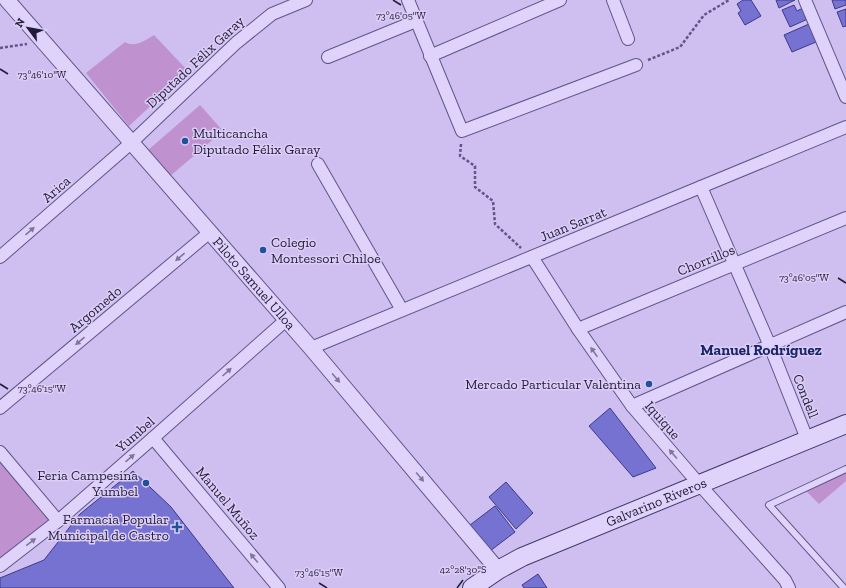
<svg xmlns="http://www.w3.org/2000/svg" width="846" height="588" viewBox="0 0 846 588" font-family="'Zilla Slab',serif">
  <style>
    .green { fill: #bf92cf }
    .building { fill: #7572d1; stroke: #3c3a8a }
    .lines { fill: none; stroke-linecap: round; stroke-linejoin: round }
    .service-casing { stroke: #5e568a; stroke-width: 8 }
    .minor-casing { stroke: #5e568a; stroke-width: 14 }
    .tertiary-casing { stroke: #5e568a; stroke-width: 17 }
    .secondary-casing { stroke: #40396b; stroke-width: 20 }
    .path { stroke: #5e568a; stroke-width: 2.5; stroke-dasharray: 3 2; stroke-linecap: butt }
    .service { stroke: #dfd2fb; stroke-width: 6 }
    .minor { stroke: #dfd2fb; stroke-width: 12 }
    .tertiary { stroke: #dfd2fb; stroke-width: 15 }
    .secondary { stroke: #dfd2fb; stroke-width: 18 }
    .oneway { fill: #7f769a }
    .ticks { fill: none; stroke: #1f1b38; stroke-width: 1.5 }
    .poi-dot { fill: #22519c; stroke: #dccef7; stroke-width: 1.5 }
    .labels { text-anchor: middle; stroke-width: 3; stroke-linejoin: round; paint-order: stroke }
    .street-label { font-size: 14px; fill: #1f1b38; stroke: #dccef7 }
    .poi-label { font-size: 14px; fill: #1f1b38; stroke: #dccef7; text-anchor: end }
    .neighbourhood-label { font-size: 15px; font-weight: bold; fill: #182667; stroke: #dccef7 }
    .ticks-label { font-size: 10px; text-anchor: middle; fill: #1f1b38; stroke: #dccef7; stroke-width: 3; stroke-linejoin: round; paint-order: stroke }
  </style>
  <rect width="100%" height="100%" fill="#cfbef0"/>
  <!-- green -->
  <g class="green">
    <path d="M154,35L188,71L129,126L86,73L125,42C135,48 146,40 154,35Z"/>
    <path d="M200,105L223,131L169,177L147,151Z"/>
    <path d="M0,460L50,520L0,561Z"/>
    <path d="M846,469V481L819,504L804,489Z"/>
  </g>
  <!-- building -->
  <g class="building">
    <path d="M743,0H751L761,16L745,25L738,13L741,11L737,4Z"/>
    <path d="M776,0H795L779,8Z"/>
    <path d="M832,0H846V5L835,9Z"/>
    <path d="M794,5L797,11L805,7L810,18L790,27L782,10Z"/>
    <path d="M846,9V26L843,27L837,12Z"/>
    <path d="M809,24L816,42L792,52L784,35Z"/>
    <path d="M610,408L656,468L633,477L589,426Z"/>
    <path d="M133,471L171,507L234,588H0V578L44,560L80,514Z"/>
    <path d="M506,482L533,513L516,529L489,497Z"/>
    <path d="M495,506L515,532L490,551L470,525Z"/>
    <path d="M538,574L547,588H524L522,585Z"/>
  </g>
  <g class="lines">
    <defs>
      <path id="service" d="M844,588L769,505L846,469"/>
      <g id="minor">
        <path d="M408,0L462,131L636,65"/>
        <path d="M613,0L628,39"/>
        <path d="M805,0L846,97"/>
        <path d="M430,56L560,0"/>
        <path d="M328,57L416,21"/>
        <path d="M318,164L402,310"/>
        <path d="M701,187L770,346L807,439"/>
        <path d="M0,257L131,143L236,43L272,14L306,0"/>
        <path d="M532,257L578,329L632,406L699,484L785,580L789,588"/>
        <path d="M578,329L846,218"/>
        <path d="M311,348L846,127"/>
        <path d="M632,406L846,312"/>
        <path d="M0,408L210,232"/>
        <path d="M153,438L279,588"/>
        <path d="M0,452L58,521"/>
        <path d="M0,566L58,521L153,438L286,320"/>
      </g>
      <g id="tertiary">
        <path id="s1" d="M7,0L311,348L498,570"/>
      </g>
      <g id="secondary">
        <path id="s2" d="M472,588L498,570L522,557L846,424"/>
      </g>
    </defs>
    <!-- service casing -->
    <use href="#service" class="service-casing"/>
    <!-- minor casing -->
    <use href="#minor" class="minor-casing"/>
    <!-- tertiary casing -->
    <use href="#tertiary" class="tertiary-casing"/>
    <!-- secondary casing -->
    <use href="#secondary" class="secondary-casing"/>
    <!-- path -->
    <g class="path">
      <path d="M0,48L27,44"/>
      <path d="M648,60L680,47L704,15L729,0"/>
      <path d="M461,144L460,156L475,166V187L493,201L495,224L521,248"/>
    </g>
    <!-- service -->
    <use href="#service" class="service"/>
    <!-- minor -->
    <use href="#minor" class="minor"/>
    <!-- tertiary -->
    <use href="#tertiary" class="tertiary"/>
    <!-- secondary -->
    <use href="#secondary" class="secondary"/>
  </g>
  <!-- one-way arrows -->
  <defs><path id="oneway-solid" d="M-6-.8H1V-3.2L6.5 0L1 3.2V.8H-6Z"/></defs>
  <g class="oneway">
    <use href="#oneway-solid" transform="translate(30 231) rotate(-41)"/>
    <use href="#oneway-solid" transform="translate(180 257) rotate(140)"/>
    <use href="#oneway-solid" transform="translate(80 341) rotate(140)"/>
    <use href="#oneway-solid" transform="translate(594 352) rotate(-125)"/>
    <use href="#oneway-solid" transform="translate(227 372) rotate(-42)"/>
    <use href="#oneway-solid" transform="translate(336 378) rotate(50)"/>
    <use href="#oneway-solid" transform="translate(673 454) rotate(-131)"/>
    <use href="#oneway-solid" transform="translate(130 458) rotate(-41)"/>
    <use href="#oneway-solid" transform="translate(420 477) rotate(50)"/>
    <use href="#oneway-solid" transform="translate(31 542) rotate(-38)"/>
    <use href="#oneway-solid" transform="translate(254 558) rotate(-130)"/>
  </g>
  <!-- ticks -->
  <path class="ticks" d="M393,0L401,5M0,69L8,74M838,278L846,283M0,384L8,389M319,583L327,588M457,588L463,580"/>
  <!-- markers -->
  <g class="poi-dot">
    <circle cx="185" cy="141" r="4"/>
    <circle cx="263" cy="250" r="4"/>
    <circle cx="649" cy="384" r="4"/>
    <circle cx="146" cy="483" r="4"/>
    <path d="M175 521h4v4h4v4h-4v4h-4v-4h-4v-4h4z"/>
  </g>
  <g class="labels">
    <!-- street labels -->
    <g class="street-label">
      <text transform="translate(195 62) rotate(-43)" y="5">Diputado Félix Garay</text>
      <text transform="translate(56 189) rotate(-41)" y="5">Arica</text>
      <text transform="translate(573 224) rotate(-22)" y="5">Juan Sarrat</text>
      <text transform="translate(706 260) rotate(-22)" y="5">Chorrillos</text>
      <text dy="5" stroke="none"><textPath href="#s1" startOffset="376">Piloto Samuel Ulloa</textPath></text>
      <text transform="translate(95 309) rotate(-40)" y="5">Argomedo</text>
      <text transform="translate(806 396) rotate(68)" y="5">Condell</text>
      <text transform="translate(663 420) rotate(49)" y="5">Iquique</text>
      <text transform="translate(135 434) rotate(-41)" y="5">Yumbel</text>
      <text dy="5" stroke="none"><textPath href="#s2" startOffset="204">Galvarino Riveros</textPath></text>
      <text transform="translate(228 503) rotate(50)" y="5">Manuel Muñoz</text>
    </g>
    <!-- poi labels -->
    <g class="poi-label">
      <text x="193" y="138" text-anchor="start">Multicancha<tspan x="193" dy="16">Diputado Félix Garay</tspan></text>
      <text x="271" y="247" text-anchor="start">Colegio<tspan x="271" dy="16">Montessori Chiloe</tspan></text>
      <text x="641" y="389">Mercado Particular Valentina</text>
      <text x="138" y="480">Feria Campesina<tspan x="138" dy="16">Yumbel</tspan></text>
      <text x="169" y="524">Farmacia Popular<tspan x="169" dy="16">Municipal de Castro</tspan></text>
    </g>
    <!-- neighbourhood labels -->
    <g class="neighbourhood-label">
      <text x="761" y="355">Manuel Rodríguez</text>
    </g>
  </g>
  <g class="ticks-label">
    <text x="401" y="19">73°46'05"W</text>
    <text x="42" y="78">73°46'10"W</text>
    <text x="804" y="281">73°46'05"W</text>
    <text x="42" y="392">73°46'15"W</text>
    <text x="463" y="573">42°28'30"S</text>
    <text x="319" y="576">73°46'15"W</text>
  </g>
  <!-- north arrow -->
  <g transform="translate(28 28) rotate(302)" stroke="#dccef7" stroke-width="3" paint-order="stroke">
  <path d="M0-3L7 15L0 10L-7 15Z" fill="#1f1b38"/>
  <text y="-6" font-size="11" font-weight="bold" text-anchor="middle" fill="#1f1b38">N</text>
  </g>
</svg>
